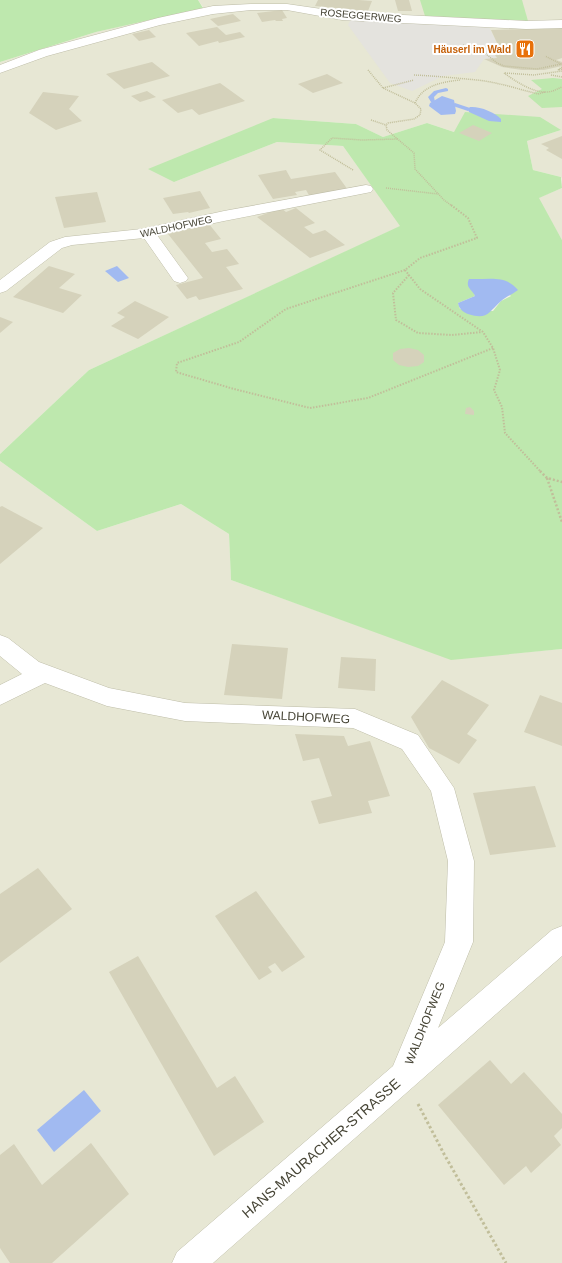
<svg xmlns="http://www.w3.org/2000/svg" width="562" height="1263" viewBox="0 0 562 1263" font-family="Helvetica,sans-serif">
  <style>
    .residential { fill: #e7e7d4 }
    .green { fill: #bee8ae; fill-rule: evenodd }
    .parking { fill: #e4e3de }
    .water { fill: #a1baf1 }
    .lines { fill: none; stroke-linecap: round; stroke-linejoin: round }
    .stream { fill: #a1baf1; fill-rule: evenodd }
    .building { fill: #d5d2bb }
    .minor-casing { stroke: #bfbea9; stroke-width: 1 }
    .path-far3 { stroke: #c1be9a; stroke-width: 1.5; stroke-dasharray: 1 1; stroke-linecap: butt }
    .path-far2 { stroke: #c1be9a; stroke-width: 2; stroke-dasharray: 1.5 1.5; stroke-linecap: butt }
    .path-far1 { stroke: #c1be9a; stroke-width: 2.5; stroke-dasharray: 2 2; stroke-linecap: butt }
    .path { stroke: #c1be9a; stroke-width: 3; stroke-dasharray: 2.5 2.5; stroke-linecap: butt }
    .minor { fill: #fff; fill-rule: evenodd }
    .labels { text-anchor: middle; stroke-width: 4; stroke-linejoin: round; paint-order: stroke }
    .far-street-label { font-size: 10px; fill: #464435; stroke: #fff }
    .far-food-label { font-size: 10px; font-weight: bold; fill: #c56008; stroke: #fff; text-anchor: end }
    .street-label { font-size: 12px; fill: #464435; stroke: #fff }
    .near-street-label { font-size: 14px; fill: #464435; stroke: #fff }
  </style>
  <rect width="100%" height="100%" fill="#f3f3e6"/>
  <!-- residential -->
  <g class="residential">
    <path d="M198,0H562V179L561,177L533,170L527,141L561,130L454,132L427,123L383,137L356,124L273,118L174,182L277,142L343,146L401,226L89,370L0,454V62L96,32L203,7Z"/>
    <path d="M562,188V240L538,198Z"/>
    <path d="M0,461L97,531L181,504L229,534L231,580L451,659L562,649V1263H0Z"/>
  </g>
  <!-- green -->
  <g class="green">
    <path d="M0,0H198L203,8L96,32L0,62Z"/>
    <path d="M420,0H522L528,21L425,16Z"/>
    <path d="M553,78L562,79V107L542,108L528,96L542,89L531,80Z"/>
    <path d="M465,112L540,117L561,130L527,141L533,170L561,177L562,188L539,198L562,240V649L451,660L231,580L229,534L181,504L97,531L0,461V454L89,370L400,226L343,146L277,142L174,182L148,169L273,118L356,124L383,137L427,123L454,132ZM469,279H493L511,296L501,301L493,311L460,309L458,303L475,296Z"/>
  </g>
  <!-- parking -->
  <path class="parking" d="M351,19L489,27L498,45L483,47L493,52L497,58L484,59L475,72L443,76L412,91L390,83L348,25Z"/>
  <!-- water -->
  <g class="water">
    <path d="M442,96L454,100L456,111L455,114L441,115L429,106L430,103Z"/>
    <path d="M470,107C479,106 495,112 501,119V122L489,121L469,112L468,109Z"/>
    <path d="M117,266L129,278L118,282L105,271Z"/>
    <path d="M469,279C488,280 505,274 518,290C513,294 505,297 500,302C488,313 487,320 468,314C463,312 459,309 458,303L475,296C472,289 465,288 469,279Z"/>
    <path d="M84,1090L101,1111L54,1152L37,1130Z"/>
  </g>
  <g class="lines">
    <!-- stream -->
    <g class="stream">
      <path d="M446,88L448,89V91L438,93L434,97L435,102H431L428,97L434,91Z"/>
      <path d="M455,103L470,108L471,109L468,111L453,106L452,105Z"/>
    </g>
  </g>
  <!-- building -->
  <g class="building">
    <path d="M318,0H359L372,1L368,11L315,6Z"/>
    <path d="M395,0H409L412,11H398Z"/>
    <path d="M282,10L287,18L282,19L283,21H276L275,20L262,22L257,13Z"/>
    <path d="M233,14L241,21L218,26L210,19Z"/>
    <path d="M217,27L226,35L240,32L245,37L219,43L218,41L199,46L186,33Z"/>
    <path d="M562,28V58L556,60L562,62V66L544,70H522L502,67L484,59L497,58L493,52L482,47L498,45L491,30Z"/>
    <path d="M149,30L156,37L139,41L132,34Z"/>
    <path d="M152,62L170,76L124,89L106,74Z"/>
    <path d="M327,74L343,83L313,93L298,84Z"/>
    <path d="M220,83L245,101L199,115L192,109L178,113L162,100Z"/>
    <path d="M147,91L156,97L140,102L131,96Z"/>
    <path d="M43,92L79,96L69,109L82,121L56,130L29,113Z"/>
    <path d="M473,125L492,133L479,141L459,133Z"/>
    <path d="M562,136V159L546,150L549,148L541,144Z"/>
    <path d="M286,170L291,179L335,172L348,190L310,197L306,190L295,192L297,195L273,199L258,175Z"/>
    <path d="M200,191L210,208L189,213L188,212L173,214L163,198Z"/>
    <path d="M97,192L106,222L64,228L55,197Z"/>
    <path d="M281,208L286,212L296,208L315,223L304,227L313,234L325,230L345,245L310,258L257,217Z"/>
    <path d="M209,224L221,239L205,243L212,252L227,249L239,264L226,267L243,289L199,300L196,296L187,299L176,285L203,278L168,234Z"/>
    <path d="M49,266L75,274L59,288L82,295L63,313L13,297Z"/>
    <path d="M135,301L169,317L138,339L111,326L125,317L117,313Z"/>
    <path d="M0,317L13,322L0,333Z"/>
    <path d="M409,348L418,350L424,355V362L418,366L408,367L399,365L393,360V353L400,349Z"/>
    <path d="M470,407L474,411V415L465,414L466,408Z"/>
    <path d="M2,506L43,528L0,564V507Z"/>
    <path d="M232,644L288,648L282,699L224,695Z"/>
    <path d="M341,657L376,659L375,691L338,688Z"/>
    <path d="M442,680L489,705L467,734L477,740L459,764L429,748L411,717Z"/>
    <path d="M540,695L562,703V746L524,732Z"/>
    <path d="M295,734L344,736L348,746L370,741L390,796L368,801L372,813L319,824L311,801L332,796L319,758L303,761Z"/>
    <path d="M535,786L556,847L490,855L473,793Z"/>
    <path d="M38,868L72,909L0,963V894Z"/>
    <path d="M256,891L305,957L282,972L275,963L268,967L272,972L259,980L215,916Z"/>
    <path d="M138,956L217,1088L235,1076L264,1122L214,1156L109,972Z"/>
    <path d="M490,1060L511,1084L524,1072L562,1114V1128L554,1136L561,1145L531,1173L526,1166L504,1185L438,1105Z"/>
    <path d="M91,1143L129,1194L52,1263H10L0,1248V1155L14,1144L42,1185Z"/>
  </g>
  <g class="lines">
    <defs>
      <g id="minor">
        <path d="M251,4H287L342,12L526,21L562,20V28L526,29L342,20L287,10H251L213,14L160,25L47,56L0,73V65L39,50L158,18L213,6Z"/>
        <path d="M366,185L371,186L373,189L371,192L224,221L157,235L188,278L186,281L180,283L174,281L144,238L72,245L62,248L6,291L0,293V280L50,242L65,237L142,229L224,211Z"/>
        <path d="M0,635L8,638L39,662L109,688L185,703L355,709L418,735L454,788L474,861L473,942L438,1028L552,930L562,926V956L213,1263H172L177,1252L393,1066L445,942L448,861L431,791L402,749L353,728L185,721L107,706L45,683L0,705V685L22,674L0,656Z"/>
      </g>
    </defs>
    <!-- minor casing -->
    <use href="#minor" class="minor-casing"/>
    <!-- path-far3 -->
    <g class="path-far3">
      <path d="M463,45L486,54L497,63L504,66L537,69L561,64L545,56"/>
      <path d="M562,67L558,70L562,69"/>
      <path d="M368,70L383,88L415,103L421,109L420,115L414,119L388,123L386,125L387,130L414,153L415,169L444,200L452,206"/>
      <path d="M504,73C515,81 533,93 547,92C552,92 557,89 562,87"/>
      <path d="M505,73L534,75L562,71"/>
      <path d="M414,75C435,76 456,78 477,80C497,82 518,89 538,94L545,92"/>
      <path d="M551,75L562,77"/>
      <path d="M383,88L414,80"/>
      <path d="M415,103C423,85 442,82 460,80"/>
      <path d="M371,120L386,125"/>
      <path d="M353,170L320,150L332,138L362,140L398,139"/>
      <path d="M386,188L438,194"/>
    </g>
    <!-- path-far2 -->
    <g class="path-far2">
      <path d="M451,205L468,218L477,238L420,258L405,270L420,289L483,332L493,348L500,370L494,390L502,407L505,433L541,472"/>
      <path d="M405,270L286,309L239,342L177,363L176,372L234,389L310,408L368,398L493,348"/>
      <path d="M409,275L393,293L396,320L418,333L452,335L482,332"/>
    </g>
    <!-- path-far1 -->
    <g class="path-far1">
      <path d="M540,471L547,478L562,482"/>
      <path d="M547,478L562,522"/>
    </g>
    <!-- path -->
    <path class="path" d="M418,1104L444,1154L506,1263"/>
    <!-- minor -->
    <use href="#minor" class="minor"/>
  </g>
  <!-- icons -->
  <defs>
    <symbol id="restaurant-square" viewBox="-11 -11 22 22"><rect x="-9" y="-9" width="18" height="18" rx="4" fill="#e8710a" stroke="#fff"/><path d="M-5-6h1v4h1v-4h1v4h1v-4h1v5L-1.5 .5V6h-2V.5L-5-1ZM5-6V6H3V1.5H1.5Q1.5-4 5-6Z" fill="#fff"/></symbol>
  </defs>
  <g fill-rule="evenodd">
    <use href="#restaurant-square" x="514" y="38" width="22" height="22"/>
  </g>
  <g class="labels">
    <!-- far-street labels -->
    <g class="far-street-label">
      <text transform="translate(361 15) rotate(5)" y="4">ROSEGGERWEG</text>
      <text transform="translate(176 226) rotate(-12)" y="4">WALDHOFWEG</text>
    </g>
    <!-- far-food labels -->
    <g class="far-food-label">
      <text x="511" y="53">Häuserl im Wald</text>
    </g>
    <!-- street labels -->
    <g class="street-label">
      <text transform="translate(306 717) rotate(3)" y="4">WALDHOFWEG</text>
      <text transform="translate(425 1023) rotate(-68)" y="4">WALDHOFWEG</text>
    </g>
    <!-- near-street labels -->
    <g class="near-street-label">
      <text transform="translate(321 1148) rotate(-41)" y="5">HANS-MAURACHER-STRASSE</text>
    </g>
  </g>
</svg>
